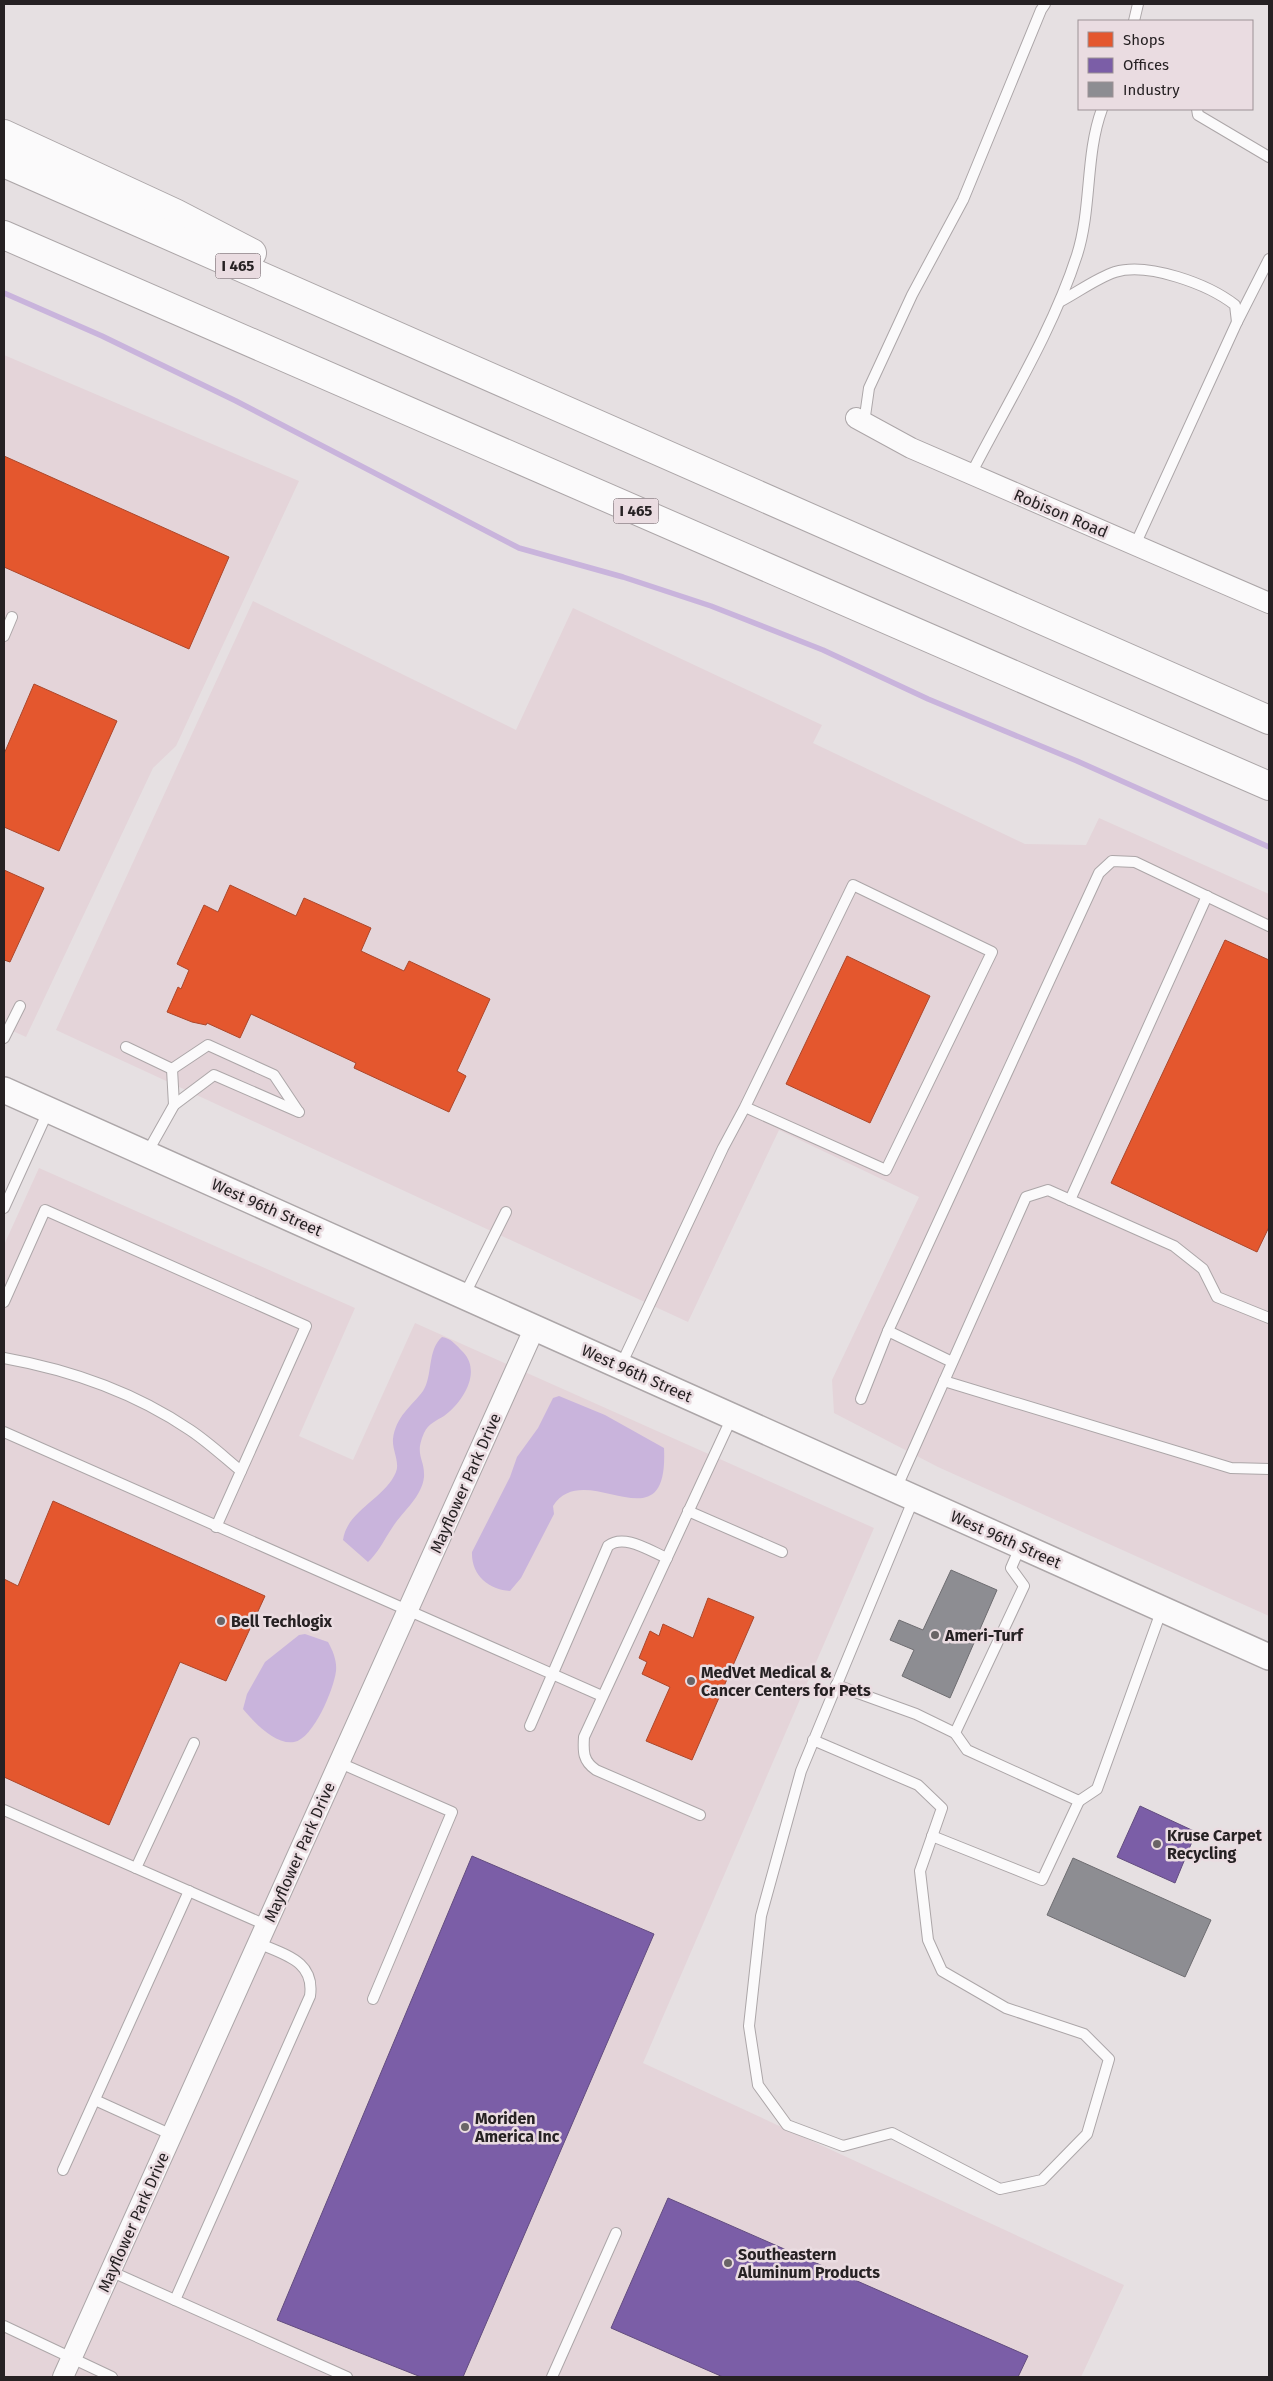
<svg xmlns="http://www.w3.org/2000/svg" width="1273" height="2381" viewBox="0 0 1273 2381" font-family="'Fira Sans',sans-serif">
  <style>
    .built { fill: #e4d4d9 }
    .water { fill: #c9b4dc }
    .shops { fill: #e4572e; stroke: #ab472b }
    .offices { fill: #7b5ea7; stroke: #624c7f }
    .industry { fill: #8d8d92; stroke: #6e6d71 }
    .lines { fill: none; stroke-linecap: round; stroke-linejoin: round }
    .stream { stroke: #c9b4dc; stroke-width: 5.5 }
    .service-casing { stroke: #aca6a8; stroke-width: 12 }
    .minor-casing { stroke: #aca6a8; stroke-width: 22 }
    .tertiary-casing { stroke: #aca6a8; stroke-width: 28 }
    .motorway-casing { stroke: #aca6a8; stroke-width: 30 }
    .service { stroke: #fbfafb; stroke-width: 10 }
    .minor { stroke: #fbfafb; stroke-width: 20 }
    .tertiary { stroke: #fbfafb; stroke-width: 25 }
    .motorway { stroke: #fbfafb; stroke-width: 28 }
    .poi-dot { fill: #696466; stroke: #eadce1; stroke-width: 2 }
    .labels { text-anchor: middle; stroke-width: 5; stroke-linejoin: round; paint-order: stroke }
    .shield { fill: #eadce1; stroke: #61595c; stroke-width: 1 }
    .shield-label { font-size: 15px; font-weight: bold; fill: #262123 }
    .street-label { font-size: 16px; fill: #262123; stroke: #eadce1 }
    .poi-label { font-size: 16px; font-weight: bold; fill: #262123; stroke: #eadce1; text-anchor: start }
  </style>
  <rect width="100%" height="100%" fill="#e6e0e2"/>
  <!-- built -->
  <g class="built">
    <path d="M4,355L299,481L176,746L153,768L26,1037L4,1027Z"/>
    <path d="M253,601L516,730L573,608L822,725L813,743L1025,844L1086,845L1099,818L1269,894V1616L938,1467L834,1413L832,1380L919,1197L779,1130L688,1322L56,1030Z"/>
    <path d="M39,1168L355,1308L299,1436L353,1460L415,1323L874,1528L643,2063L1124,2285L1081,2377H4V1245Z"/>
  </g>
  <!-- water -->
  <g class="water">
    <path d="M442,1337C451,1338 457,1346 463,1352C482,1372 463,1402 444,1416C436,1421 429,1423 424,1433C414,1456 425,1458 424,1477C422,1497 402,1512 392,1528C384,1540 378,1553 368,1562L343,1540C347,1510 385,1499 396,1472C400,1462 392,1450 393,1439C396,1416 411,1407 423,1391C433,1376 427,1350 442,1337Z"/>
    <path d="M559,1396L605,1415L664,1448C669,1551 585,1455 553,1506L554,1514L521,1578L510,1591C489,1590 471,1575 472,1552L510,1477L517,1457L538,1428L553,1398Z"/>
    <path d="M305,1634L328,1642C333,1651 337,1661 336,1671C334,1689 313,1739 294,1742C275,1745 254,1722 243,1709L247,1694L265,1662L299,1635Z"/>
  </g>
  <!-- shops -->
  <g class="shops">
    <path d="M4,456L229,557L189,649L4,567Z"/>
    <path d="M34,684L117,721L59,851L4,827V754Z"/>
    <path d="M4,870L44,888L10,962L4,960Z"/>
    <path d="M230,885L296,916L304,898L371,928L361,951L404,971L409,961L490,999L457,1071L466,1076L449,1112L354,1068L356,1063L251,1014L240,1038L207,1023L206,1025L192,1022L167,1012L178,987L181,989L189,970L177,964L204,905L218,912Z"/>
    <path d="M1225,940L1269,960V1227L1257,1252L1111,1183Z"/>
    <path d="M847,956L930,996L870,1123L786,1084Z"/>
    <path d="M53,1501L265,1596L226,1681L180,1662L109,1825L4,1777V1579L18,1586Z"/>
    <path d="M708,1598L754,1617L692,1760L646,1741L670,1687L642,1674L647,1662L639,1658L650,1631L659,1636L663,1624L693,1638Z"/>
  </g>
  <!-- offices -->
  <g class="offices">
    <path d="M1140,1806L1196,1832L1175,1883L1117,1857Z"/>
    <path d="M472,1856L654,1934L463,2377H421L277,2320Z"/>
    <path d="M668,2198L1028,2356L1018,2377H723L611,2328Z"/>
  </g>
  <!-- industry -->
  <g class="industry">
    <path d="M951,1570L997,1590L950,1698L902,1676L914,1650L890,1640L899,1620L923,1630Z"/>
    <path d="M1073,1858L1211,1920L1185,1977L1047,1915Z"/>
  </g>
  <g class="lines">
    <!-- stream -->
    <path class="stream" d="M4,293L102,336L236,401L519,548L623,577L711,606L823,650L928,699L1077,761L1269,847"/>
    <defs>
      <g id="service">
        <path d="M1134,21L1138,4"/>
        <path d="M1197,109L1198,115L1269,157"/>
        <path d="M1061,301C1078,292 1097,278 1115,272C1148,262 1208,284 1235,305L1237,322"/>
        <path d="M864,423L869,388L912,295L963,200L1041,10L1045,4"/>
        <path d="M971,474C1007,404 1053,330 1077,255C1092,208 1085,155 1102,109"/>
        <path d="M1135,545L1237,322L1269,259"/>
        <path d="M4,636L12,617"/>
        <path d="M4,1038L20,1006"/>
        <path d="M126,1047L172,1069"/>
        <path d="M172,1069L208,1045L274,1075L298,1111"/>
        <path d="M172,1069L174,1105"/>
        <path d="M147,1153L174,1105L214,1075L299,1112"/>
        <path d="M1070,1200L1207,896"/>
        <path d="M4,1208L49,1109"/>
        <path d="M464,1296L506,1212"/>
        <path d="M4,1302L45,1210L306,1326L216,1527"/>
        <path d="M4,1358C71,1370 134,1392 190,1430C208,1442 224,1457 241,1471"/>
        <path d="M952,1362L888,1331L1099,873L1112,861L1135,862L1269,926"/>
        <path d="M621,1365L723,1148L745,1107L886,1170L992,952L853,885L745,1107"/>
        <path d="M944,1381L1231,1468L1269,1469"/>
        <path d="M861,1399L888,1331"/>
        <path d="M4,1432L602,1696"/>
        <path d="M896,1489L1026,1197L1048,1190L1174,1246L1203,1269L1217,1297L1269,1318"/>
        <path d="M688,1511L782,1552"/>
        <path d="M836,1685L916,1714L955,1733L967,1750L1079,1801L1097,1789L1162,1609"/>
        <path d="M530,1726L608,1546C624,1533 650,1551 667,1558"/>
        <path d="M955,1733L1024,1586L1011,1568L1021,1545"/>
        <path d="M813,1740L918,1785L942,1808L920,1871L928,1940L942,1971L1006,2008L1084,2034L1109,2059L1087,2134L1042,2180L1000,2189L892,2133L843,2146L787,2125L758,2085L749,2026L761,1916L801,1771L914,1498"/>
        <path d="M194,1743L136,1868L266,1925"/>
        <path d="M340,1763L452,1812L373,1999"/>
        <path d="M4,1810L136,1868"/>
        <path d="M700,1815L596,1770C583,1761 583,1752 584,1737L733,1415"/>
        <path d="M932,1836L1042,1880L1079,1801"/>
        <path d="M95,2100L172,2135"/>
        <path d="M63,2170L189,1891"/>
        <path d="M110,2271L347,2377"/>
        <path d="M175,2300L310,1996C315,1961 285,1955 258,1943"/>
        <path d="M4,2326L112,2377"/>
        <path d="M552,2377L616,2233"/>
      </g>
      <g id="minor">
        <path d="M856,418L911,448L1269,603"/>
        <path d="M63,2377L535,1327"/>
      </g>
      <path id="tertiary" d="M4,1090L1269,1657"/>
      <g id="motorway">
        <path d="M4,134L175,213L252,253"/>
        <path d="M4,163L1269,720"/>
        <path d="M4,235L1269,786"/>
      </g>
    </defs>
    <!-- service casing -->
    <use href="#service" class="service-casing"/>
    <!-- minor casing -->
    <use href="#minor" class="minor-casing"/>
    <!-- tertiary casing -->
    <use href="#tertiary" class="tertiary-casing"/>
    <!-- motorway casing -->
    <use href="#motorway" class="motorway-casing"/>
    <!-- service -->
    <use href="#service" class="service"/>
    <!-- minor -->
    <use href="#minor" class="minor"/>
    <!-- tertiary -->
    <use href="#tertiary" class="tertiary"/>
    <!-- motorway -->
    <use href="#motorway" class="motorway"/>
  </g>
  <!-- markers -->
  <g class="poi-dot">
    <circle cx="221" cy="1621" r="5"/>
    <circle cx="935" cy="1635" r="5"/>
    <circle cx="691" cy="1681" r="5"/>
    <circle cx="1157" cy="1844" r="5"/>
    <circle cx="465" cy="2127" r="5"/>
    <circle cx="728" cy="2263" r="5"/>
  </g>
  <g class="labels">
    <!-- shield labels -->
    <g class="shield">
      <rect x="215.5" y="253.5" width="45" height="25" rx="4"/>
      <rect x="613.5" y="498.5" width="45" height="25" rx="4"/>
    </g>
    <g class="shield-label">
      <text x="238" y="271">I 465</text>
      <text x="636" y="516">I 465</text>
    </g>
    <!-- street labels -->
    <g class="street-label">
      <text transform="translate(1061 513) rotate(23)" y="6">Robison Road</text>
      <text transform="translate(267 1207) rotate(24)" y="6">West 96th Street</text>
      <text transform="translate(637 1373) rotate(24)" y="6">West 96th Street</text>
      <text transform="translate(465 1483) rotate(-66)" y="6">Mayflower Park Drive</text>
      <text transform="translate(1006 1539) rotate(24)" y="6">West 96th Street</text>
      <text transform="translate(299 1852) rotate(-66)" y="6">Mayflower Park Drive</text>
      <text transform="translate(133 2222) rotate(-66)" y="6">Mayflower Park Drive</text>
    </g>
    <!-- poi labels -->
    <g class="poi-label">
      <text x="231" y="1627">Bell Techlogix</text>
      <text x="945" y="1641">Ameri-Turf</text>
      <text x="701" y="1678">MedVet Medical &amp;<tspan x="701" dy="18">Cancer Centers for Pets</tspan></text>
      <text x="1167" y="1841">Kruse Carpet<tspan x="1167" dy="18">Recycling</tspan></text>
      <text x="475" y="2124">Moriden<tspan x="475" dy="18">America Inc</tspan></text>
      <text x="738" y="2260">Southeastern<tspan x="738" dy="18">Aluminum Products</tspan></text>
    </g>
  </g>
  <!-- border -->
  <rect width="1273" height="2381" fill="none" stroke="#262123" stroke-width="10"/>
  <!-- legend -->
  <rect x="1078" y="20" width="175" height="90" fill="#eadce1" stroke="#9c9195"/>
  <rect x="1088" y="32" width="25" height="15" fill="#e4572e" stroke="#9c9195"/>
  <text x="1123" y="45" font-size="15" fill="#262123">Shops</text>
  <rect x="1088" y="58" width="25" height="15" fill="#7b5ea7" stroke="#9c9195"/>
  <text x="1123" y="70" font-size="15" fill="#262123">Offices</text>
  <rect x="1088" y="82" width="25" height="15" fill="#8d8d92" stroke="#9c9195"/>
  <text x="1123" y="95" font-size="15" fill="#262123">Industry</text>
</svg>
